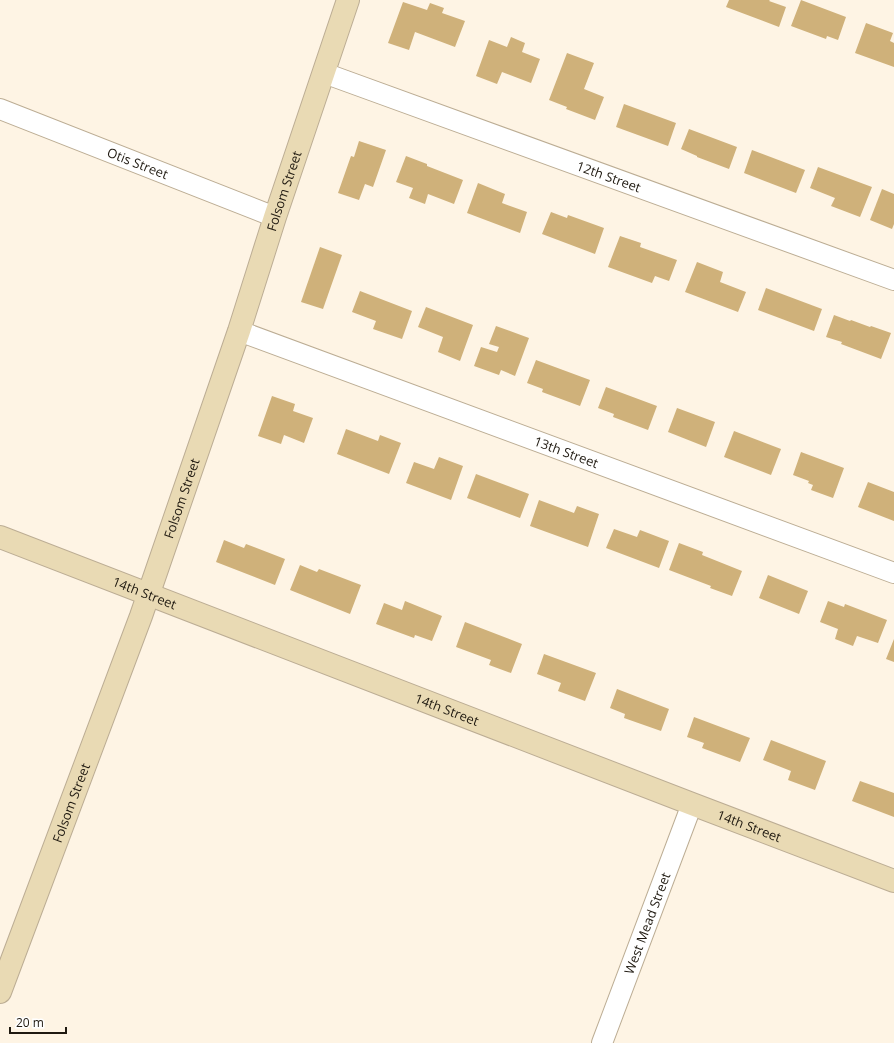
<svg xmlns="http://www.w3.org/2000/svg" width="894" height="1043" viewBox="0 0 894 1043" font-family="'Open Sans',sans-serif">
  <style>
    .building { fill: #cfb17a }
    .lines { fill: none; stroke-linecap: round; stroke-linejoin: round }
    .street-casing { stroke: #bcad94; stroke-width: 22 }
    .secondary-casing { stroke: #bcad94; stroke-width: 24 }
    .street { stroke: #fff; stroke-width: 20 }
    .secondary { stroke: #e9dab4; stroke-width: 22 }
    .labels { text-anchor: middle; stroke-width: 3.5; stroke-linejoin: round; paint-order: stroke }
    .street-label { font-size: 13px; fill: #1f1910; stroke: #fff }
  </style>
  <rect width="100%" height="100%" fill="#fef4e4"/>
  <!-- building -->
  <g class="building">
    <path d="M729,0H770L769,1L786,7L779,27L726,7Z"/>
    <path d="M801,0L846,17L838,40L827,36L826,39L791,26Z"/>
    <path d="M403,2L427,10L430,3L444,8L442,13L465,21L455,47L415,32L409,50L388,43Z"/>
    <path d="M866,23L893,33L890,41L894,43V67L855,53Z"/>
    <path d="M511,37L525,43L522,52L540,59L531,83L502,72L497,84L476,76L489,40L507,47Z"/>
    <path d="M567,53L594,63L584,89L604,97L595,120L566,109L567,107L549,100Z"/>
    <path d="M624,104L676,123L668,146L616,127Z"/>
    <path d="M689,129L737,147L729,169L697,157V156L681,149Z"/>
    <path d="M359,141L386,150L373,187L365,184L359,200L338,193L351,156L354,157Z"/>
    <path d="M752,150L805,170L796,193L744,173Z"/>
    <path d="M406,156L427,164V166L463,180L454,204L428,194L425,204L409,198L413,188L396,182Z"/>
    <path d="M818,167L872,187L860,217L831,206L835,198L810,188Z"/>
    <path d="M478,183L505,194L502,203L527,212L520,233L467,213Z"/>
    <path d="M882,189L894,194V224L892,229L870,220Z"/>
    <path d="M551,212L567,218L568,215L604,228L595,254L542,234Z"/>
    <path d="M620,236L641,243L640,247L677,260L669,281L655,276L652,283L608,267Z"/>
    <path d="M320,247L342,255L323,309L301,302Z"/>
    <path d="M697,262L723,272L720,282L746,292L738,312L685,292Z"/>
    <path d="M766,288L822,309L814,331L758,310Z"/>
    <path d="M360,291L412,311L402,339L373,329L376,321L352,312Z"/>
    <path d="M426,307L473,325L460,361L438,352L443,337L418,327Z"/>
    <path d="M834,315L850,321L851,320L870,327L871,326L891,333L881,359L841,344L842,342L826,337Z"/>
    <path d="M496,326L529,338L515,376L501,370L499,375L474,366L481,347L497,352L499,347L489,344Z"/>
    <path d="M536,360L590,380L580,406L542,392L543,389L527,383Z"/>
    <path d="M606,387L657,406L648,430L613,417L614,414L598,408Z"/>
    <path d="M272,396L295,404L293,411L313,418L304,443L284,435L281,444L258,436Z"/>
    <path d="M677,408L715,422L706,447L668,432Z"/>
    <path d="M346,429L378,441L380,435L401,443L389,474L337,454Z"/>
    <path d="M734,431L781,449L771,475L724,457Z"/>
    <path d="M801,452L844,468L833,498L811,490L813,485L808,483L809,481L793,475Z"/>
    <path d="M439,457L463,466L451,500L406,483L414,462L434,469Z"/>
    <path d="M476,474L529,494L520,518L467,498Z"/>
    <path d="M868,482L894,492V521L858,507Z"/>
    <path d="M539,500L574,513L577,506L599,514L588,547L530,526Z"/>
    <path d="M614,529L637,537L640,530L669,541L659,568L606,548Z"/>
    <path d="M224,540L244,548L246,544L285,559L275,585L216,562Z"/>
    <path d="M679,543L703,552L702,555L742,571L732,596L710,588L711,586L669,570Z"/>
    <path d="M300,565L317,572L319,569L361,585L350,614L290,590Z"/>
    <path d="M768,575L808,591L799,614L759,598Z"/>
    <path d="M405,601L442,616L432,641L415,635L414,638L376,624L384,603L402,610Z"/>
    <path d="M828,601L844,607L845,604L887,620L878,643L857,636L853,646L835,639L838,629L820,622Z"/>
    <path d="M465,622L522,644L511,673L489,665L491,660L456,647Z"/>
    <path d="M894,639V662L886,659Z"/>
    <path d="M544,654L596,673L585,701L558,691L561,683L537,674Z"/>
    <path d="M617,689L669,709L661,731L624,718L625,714L610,708Z"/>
    <path d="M694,717L750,738L740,762L702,748L704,743L687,737Z"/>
    <path d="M771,740L826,761L815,790L788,780L791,771L763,760Z"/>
    <path d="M860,781L894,793V817L852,801Z"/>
  </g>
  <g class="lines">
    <defs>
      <g id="street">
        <path id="s1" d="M324,73L894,280"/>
        <path id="s2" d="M0,109L275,217"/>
        <path id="s3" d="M239,331L894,573"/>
        <path id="s4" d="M602,1043L692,804"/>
      </g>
      <g id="secondary">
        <path id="s5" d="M0,537L692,804L894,881"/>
        <path id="s6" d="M0,992L141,616L239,331L275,217L348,0"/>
      </g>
    </defs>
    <!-- street casing -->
    <use href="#street" class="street-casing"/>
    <!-- secondary casing -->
    <use href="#secondary" class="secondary-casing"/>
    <!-- street -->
    <use href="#street" class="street"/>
    <!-- secondary -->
    <use href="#secondary" class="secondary"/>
  </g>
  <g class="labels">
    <!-- street labels -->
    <g class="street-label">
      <text dy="5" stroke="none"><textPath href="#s2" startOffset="148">Otis Street</textPath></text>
      <text dy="5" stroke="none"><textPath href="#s1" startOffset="303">12th Street</textPath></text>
      <text dy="5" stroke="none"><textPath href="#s6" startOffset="850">Folsom Street</textPath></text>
      <text dy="5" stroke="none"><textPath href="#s3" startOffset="349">13th Street</textPath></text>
      <text dy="5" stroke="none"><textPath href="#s6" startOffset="526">Folsom Street</textPath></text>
      <text dy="5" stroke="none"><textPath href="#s5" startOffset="155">14th Street</textPath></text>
      <text dy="5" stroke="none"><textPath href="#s5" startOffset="479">14th Street</textPath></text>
      <text dy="5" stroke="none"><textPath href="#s6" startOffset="202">Folsom Street</textPath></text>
      <text dy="5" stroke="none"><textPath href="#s5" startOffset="803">14th Street</textPath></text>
      <text dy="5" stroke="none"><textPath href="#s4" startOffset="128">West Mead Street</textPath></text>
    </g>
  </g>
  <!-- scale -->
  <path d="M10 1027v6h56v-6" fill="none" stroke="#1f1910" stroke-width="2"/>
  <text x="16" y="1027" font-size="12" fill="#1f1910" stroke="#ffffff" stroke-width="3" paint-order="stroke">20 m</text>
</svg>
